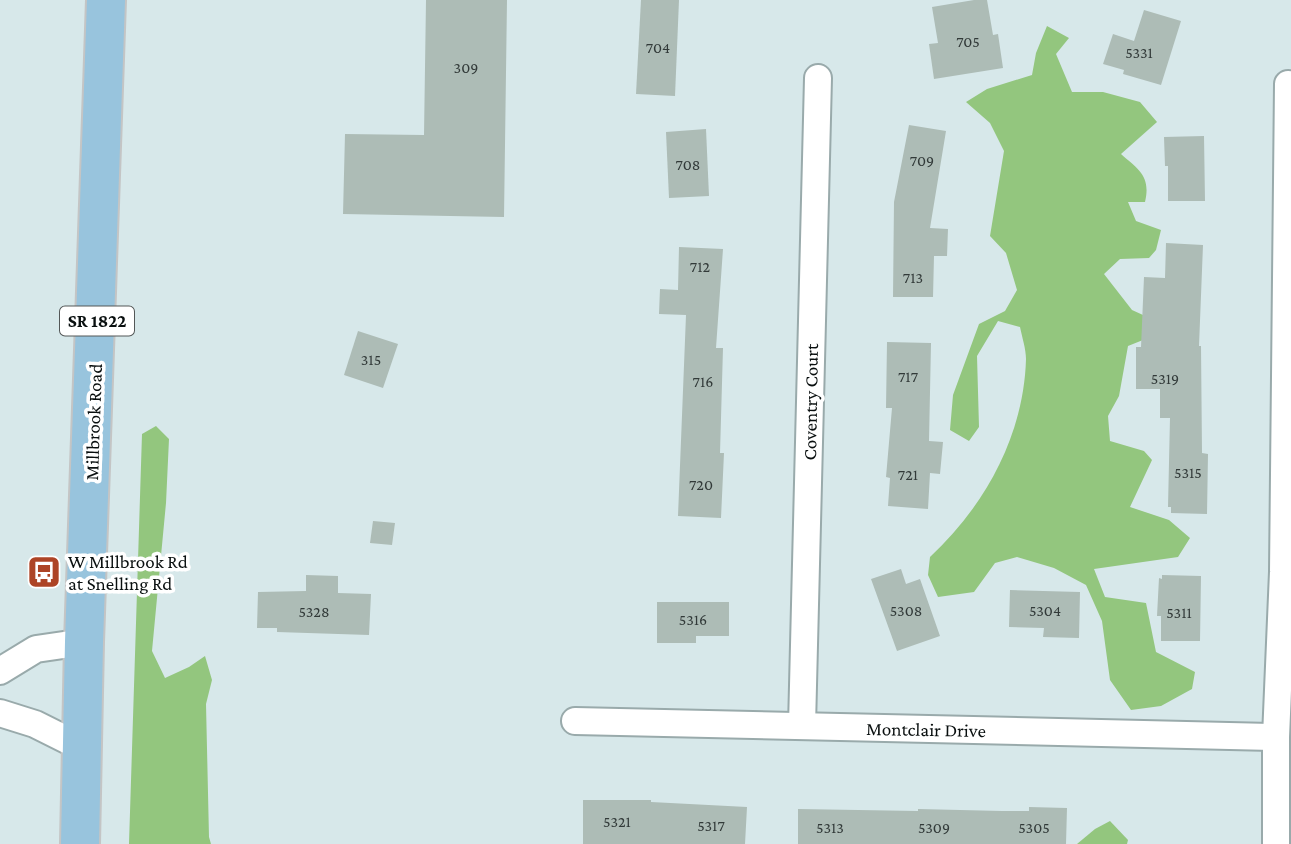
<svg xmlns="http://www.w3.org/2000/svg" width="1291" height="844" viewBox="0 0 1291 844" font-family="'Crimson Pro',serif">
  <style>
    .green { fill: #93c67e }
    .building { fill: #adbcb6 }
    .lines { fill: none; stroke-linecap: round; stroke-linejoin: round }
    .street-casing { stroke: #99aaab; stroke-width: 30 }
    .primary-casing { stroke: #c4c5c5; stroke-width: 42 }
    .street { stroke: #fff; stroke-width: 26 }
    .primary { stroke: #98c4dd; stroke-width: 38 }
    .labels { text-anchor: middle; stroke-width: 7; stroke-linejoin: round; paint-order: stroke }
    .number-label { font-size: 16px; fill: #323a39 }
    .shield { fill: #fff; stroke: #535757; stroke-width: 2 }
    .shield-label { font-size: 18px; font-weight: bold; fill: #090f0f }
    .street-label { font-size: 19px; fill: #090f0f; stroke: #fff }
    .poi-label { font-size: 19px; fill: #090f0f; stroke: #fff; text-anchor: start }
  </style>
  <rect width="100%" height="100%" fill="#d7e8ea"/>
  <!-- green -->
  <g class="green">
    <path d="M1047,26L1069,38L1056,54L1072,92H1103L1140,102L1157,122L1121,154C1139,170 1151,176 1145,202H1128L1136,221L1161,230L1156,250L1149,258L1120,259L1104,274L1132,310L1154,320L1158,334L1128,346L1119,396L1108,416L1110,441L1144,451L1152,460L1130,507L1169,520L1190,538L1178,557L1094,569L1105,597L1146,603L1156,652L1195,672L1192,689L1161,706L1131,710L1110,680L1102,621L1086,585L1054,568L1017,557L995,563L974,592L938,597L928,575L930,557C985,506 1024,435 1026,359C1026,349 1022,337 1020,327L998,321L977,356L979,427L969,441L950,430L953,395L979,324L1005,311L1017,290L1006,253L990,236L1004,151L990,123L966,102L987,89L1032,75L1036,53Z"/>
    <path d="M156,426L169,439L166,503L152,651L165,678L189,667L205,656L212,680L206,704L209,837L211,844H129L142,434Z"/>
    <path d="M1110,821L1128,840L1127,844H1077L1095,829Z"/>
  </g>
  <!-- building -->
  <g class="building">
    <path d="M426,0H507L504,217L343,214L345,134L424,135Z"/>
    <path d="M641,0H679L675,96L636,94Z"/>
    <path d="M974,0H987L993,35L998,34L1003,68L934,79L929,44L938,43L932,7Z"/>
    <path d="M1144,10L1181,21L1161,85L1123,74L1124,70L1103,64L1113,34L1134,41Z"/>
    <path d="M909,125L946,131L930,228L948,229L947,256H934L933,297H893L894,202Z"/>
    <path d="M706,129L709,196L669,198L666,132Z"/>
    <path d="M1204,136L1205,201H1168V166H1165L1164,137Z"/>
    <path d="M1166,243L1203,245L1199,346H1201L1202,453L1208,454L1207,514L1171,513V507H1168L1170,418H1160V389H1136V347H1141L1144,277L1165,278Z"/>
    <path d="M679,247L723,249L716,348H723L720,453H724L721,518L678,516L686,315L659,314L660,289L678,290Z"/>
    <path d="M358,331L398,344L383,388L344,375Z"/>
    <path d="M887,342L931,343L929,441L943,442L940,474L930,473L928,509L888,506L890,478L886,477L892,408H886Z"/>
    <path d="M373,521L395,523L392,545L370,543Z"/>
    <path d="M901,569L906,584L920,579L940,636L897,651L871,579Z"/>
    <path d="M306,575L338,576V593L371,594L369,635L277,632V628H257L258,592L306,591Z"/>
    <path d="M1162,575L1201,576L1200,641H1161V616H1157L1159,578L1162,579Z"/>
    <path d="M1010,590L1080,592L1079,638L1043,637L1044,628L1009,627Z"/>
    <path d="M657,602H729V636H696V643H657Z"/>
    <path d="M583,800H651V802L747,807L745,844H583Z"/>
    <path d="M1029,807L1067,808L1066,844H798V809L918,811V809L1002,811H1029Z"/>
  </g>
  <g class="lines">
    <defs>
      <g id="street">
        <path d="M0,671L36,649L84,642"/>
        <path d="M0,713L35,724L83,748"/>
        <path d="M575,721L1276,737"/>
        <path d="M802,726L818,78"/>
        <path d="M1276,844V737L1283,572L1288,84"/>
      </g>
      <path id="primary" d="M80,844L84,642L106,0"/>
    </defs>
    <!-- street casing -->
    <use href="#street" class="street-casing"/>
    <!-- primary casing -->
    <use href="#primary" class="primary-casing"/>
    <!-- street -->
    <use href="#street" class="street"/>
    <!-- primary -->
    <use href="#primary" class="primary"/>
  </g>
  <!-- icons -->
  <defs>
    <symbol id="bus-square" viewBox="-11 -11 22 22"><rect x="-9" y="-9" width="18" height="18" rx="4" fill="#ad4426" stroke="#fff"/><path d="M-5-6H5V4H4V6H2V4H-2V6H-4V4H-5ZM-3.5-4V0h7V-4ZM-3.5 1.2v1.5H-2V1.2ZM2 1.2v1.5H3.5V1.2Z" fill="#fff"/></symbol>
  </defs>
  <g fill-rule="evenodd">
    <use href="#bus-square" x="25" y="553" width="38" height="38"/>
  </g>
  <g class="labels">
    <!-- number labels -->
    <g class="number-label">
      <text x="968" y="47">705</text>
      <text x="658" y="53">704</text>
      <text x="1139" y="58">5331</text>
      <text x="466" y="73">309</text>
      <text x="922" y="166">709</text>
      <text x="688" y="170">708</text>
      <text x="700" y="272">712</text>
      <text x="913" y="283">713</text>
      <text x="371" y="365">315</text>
      <text x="908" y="382">717</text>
      <text x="1165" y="384">5319</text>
      <text x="703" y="387">716</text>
      <text x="1188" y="478">5315</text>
      <text x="908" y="480">721</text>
      <text x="701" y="490">720</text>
      <text x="906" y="616">5308</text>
      <text x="1045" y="616">5304</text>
      <text x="314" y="617">5328</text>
      <text x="1179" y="618">5311</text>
      <text x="693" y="625">5316</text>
      <text x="617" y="827">5321</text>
      <text x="711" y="831">5317</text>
      <text x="830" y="833">5313</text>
      <text x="934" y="833">5309</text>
      <text x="1034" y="833">5305</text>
    </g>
    <!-- shield labels -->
    <rect class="shield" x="60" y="306.5" width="74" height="29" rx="5"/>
    <g class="shield-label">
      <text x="97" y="327">SR 1822</text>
    </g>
    <!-- street labels -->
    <g class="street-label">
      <text transform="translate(810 402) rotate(-89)" y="7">Coventry Court</text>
      <text transform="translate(93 422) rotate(-88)" y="7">Millbrook Road</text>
      <text transform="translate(926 729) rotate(1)" y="7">Montclair Drive</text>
    </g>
    <!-- poi labels -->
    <g class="poi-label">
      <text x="68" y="568">W Millbrook Rd<tspan x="68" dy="22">at Snelling Rd</tspan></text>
    </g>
  </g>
</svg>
